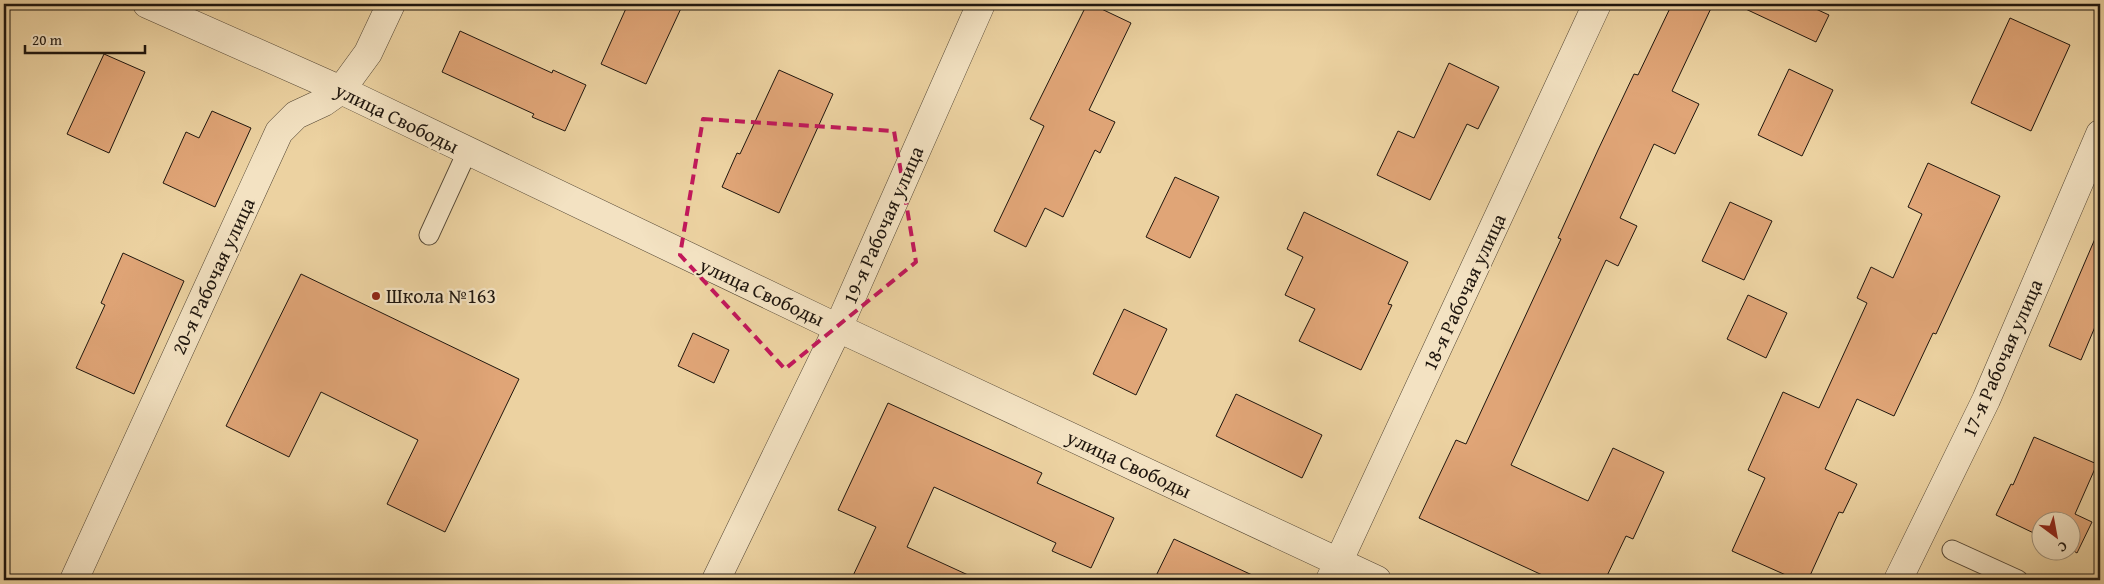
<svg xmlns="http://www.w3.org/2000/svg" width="2104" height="584" viewBox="0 0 2104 584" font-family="'Gentium Book Plus',serif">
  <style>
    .building { fill: #e0a577; stroke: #1f160e }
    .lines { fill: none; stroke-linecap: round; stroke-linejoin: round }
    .service-casing { stroke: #524533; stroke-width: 21 }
    .minor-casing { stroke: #524533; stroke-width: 29 }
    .service { stroke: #f3e2c2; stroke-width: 19 }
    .minor { stroke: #f3e2c2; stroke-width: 28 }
    .marked { fill: none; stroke: #c2185b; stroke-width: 4; stroke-dasharray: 10 6; stroke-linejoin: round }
    .poi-dot { fill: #8f2418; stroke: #f3e2c2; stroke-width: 2 }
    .labels { text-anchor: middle; stroke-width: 4.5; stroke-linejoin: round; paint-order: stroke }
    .street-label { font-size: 20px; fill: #1f160e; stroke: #f3e2c2 }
    .poi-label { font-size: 20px; fill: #1f160e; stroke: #f3e2c2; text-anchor: start }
  </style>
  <rect width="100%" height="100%" fill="#ecd2a1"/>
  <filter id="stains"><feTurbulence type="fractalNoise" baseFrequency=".004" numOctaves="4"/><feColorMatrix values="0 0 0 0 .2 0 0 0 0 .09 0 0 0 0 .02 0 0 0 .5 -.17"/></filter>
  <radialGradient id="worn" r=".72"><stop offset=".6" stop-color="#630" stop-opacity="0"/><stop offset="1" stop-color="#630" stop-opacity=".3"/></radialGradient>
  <!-- building -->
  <g class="building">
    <path d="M628,4H683L646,84L601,64Z"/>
    <path d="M1087,4H1091L1131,23L1089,110L1115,122L1100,153L1095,150L1063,217L1045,208L1026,247L994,231L1044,126L1030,119Z"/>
    <path d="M1672,4H1713L1672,91L1699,104L1675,154L1654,144L1620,218L1637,226L1618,266L1606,260L1511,465L1588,501L1613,448L1664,472L1633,539L1626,536L1605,580H1553L1419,518L1456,440L1466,444L1561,239L1558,238L1598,150L1634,74L1638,75Z"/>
    <path d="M1735,4H1805L1829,15L1816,42Z"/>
    <path d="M2010,18L2070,45L2031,131L1971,103Z"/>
    <path d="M460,31L552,73L553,70L586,85L565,131L532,117L534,114L442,72Z"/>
    <path d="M104,54L145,72L109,153L67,134Z"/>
    <path d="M1449,63L1499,87L1478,129L1467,124L1430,200L1377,175L1398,131L1414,138Z"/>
    <path d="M1789,69L1833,90L1802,156L1758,135Z"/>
    <path d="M779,70L833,94L779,213L722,187L737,153L740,154Z"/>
    <path d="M212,111L251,128L215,207L163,183L186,132L199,138Z"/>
    <path d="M1928,163L2000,196L1936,334L1933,333L1894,416L1857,399L1825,469L1857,484L1843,513L1839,512L1808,580H1797L1732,551L1765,478L1748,470L1783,392L1819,408L1867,303L1857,298L1871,267L1893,278L1922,214L1908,207Z"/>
    <path d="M1175,177L1219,197L1190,258L1146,237Z"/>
    <path d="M1730,202L1772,221L1744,280L1702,261Z"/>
    <path d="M1304,212L1408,262L1388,304L1392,305L1361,370L1299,341L1315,309L1285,295L1303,257L1287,249Z"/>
    <path d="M2100,227V315L2081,360L2049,346Z"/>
    <path d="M123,253L184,281L134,394L76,368L105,305L101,303Z"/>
    <path d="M301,274L519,379L445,532L387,504L418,440L321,392L289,457L226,426Z"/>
    <path d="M1748,295L1787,313L1766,358L1727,339Z"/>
    <path d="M1124,309L1167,329L1136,395L1093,374Z"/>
    <path d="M693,333L729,350L714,383L678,366Z"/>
    <path d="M1236,394L1322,435L1302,478L1216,436Z"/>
    <path d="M888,403L1042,473L1037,483L1114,518L1091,568L1052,551L1056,543L934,487L907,547L979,580H851L876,527L838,510Z"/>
    <path d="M2034,437L2097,464L2075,514L2092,522L2077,553L2072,550V522H2042V537L1996,515L2011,484L2013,485Z"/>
    <path d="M1174,539L1263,580H1154Z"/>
  </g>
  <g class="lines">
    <defs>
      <g id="service">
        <path d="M429,235L467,152"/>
        <path d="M1952,550L2018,580"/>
      </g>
      <g id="minor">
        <path d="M147,4L341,90L838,328L1377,580"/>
        <path d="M74,580L279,132L296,115L324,102L341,90L368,53L391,4"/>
        <path d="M716,580L838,328L981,4"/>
        <path d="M1330,580L1597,4"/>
        <path d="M1898,580L1986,400L2100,134"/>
      </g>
    </defs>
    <!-- service casing -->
    <use href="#service" class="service-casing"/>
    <!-- minor casing -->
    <use href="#minor" class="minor-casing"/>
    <!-- service -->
    <use href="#service" class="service"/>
    <!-- minor -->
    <use href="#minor" class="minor"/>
  </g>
  <!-- marked area -->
  <path class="marked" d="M703,119L894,131L916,262L785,369L680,255Z"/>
  <!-- markers -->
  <circle class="poi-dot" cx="376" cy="296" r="5"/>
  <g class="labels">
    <!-- street labels -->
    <g class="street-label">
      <text transform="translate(397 118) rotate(26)" y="7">улица Свободы</text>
      <text transform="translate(883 225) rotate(-66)" y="7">19-я Рабочая улица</text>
      <text transform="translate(213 276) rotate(-65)" y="7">20-я Рабочая улица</text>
      <text transform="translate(762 292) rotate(25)" y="7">улица Свободы</text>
      <text transform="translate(1464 292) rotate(-65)" y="7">18-я Рабочая улица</text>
      <text transform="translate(2002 358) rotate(-66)" y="7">17-я Рабочая улица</text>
      <text transform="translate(1129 464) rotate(25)" y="7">улица Свободы</text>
    </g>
    <!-- poi labels -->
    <g class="poi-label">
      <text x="386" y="303">Школа №163</text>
    </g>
  </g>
  <!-- margin -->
  <rect width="2104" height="584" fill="none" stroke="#ecd2a1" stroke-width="20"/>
  <rect x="5" y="5" width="2094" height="574" fill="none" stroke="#1f160e" stroke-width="2.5"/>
  <rect x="10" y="10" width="2084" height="564" fill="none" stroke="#1f160e"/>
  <!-- north arrow -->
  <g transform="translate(2056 536) rotate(148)"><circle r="24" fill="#f3e2c2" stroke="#9e907a"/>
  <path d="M0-4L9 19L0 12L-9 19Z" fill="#8f2418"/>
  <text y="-8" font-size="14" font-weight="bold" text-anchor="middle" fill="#1f160e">С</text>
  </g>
  <!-- scale -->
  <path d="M25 45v8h120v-8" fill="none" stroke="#1f160e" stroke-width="2.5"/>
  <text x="32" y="45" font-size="15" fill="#1f160e" stroke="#f3e2c2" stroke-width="4" paint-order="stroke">20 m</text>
  <rect width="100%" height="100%" filter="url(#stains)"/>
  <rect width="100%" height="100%" fill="url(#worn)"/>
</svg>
